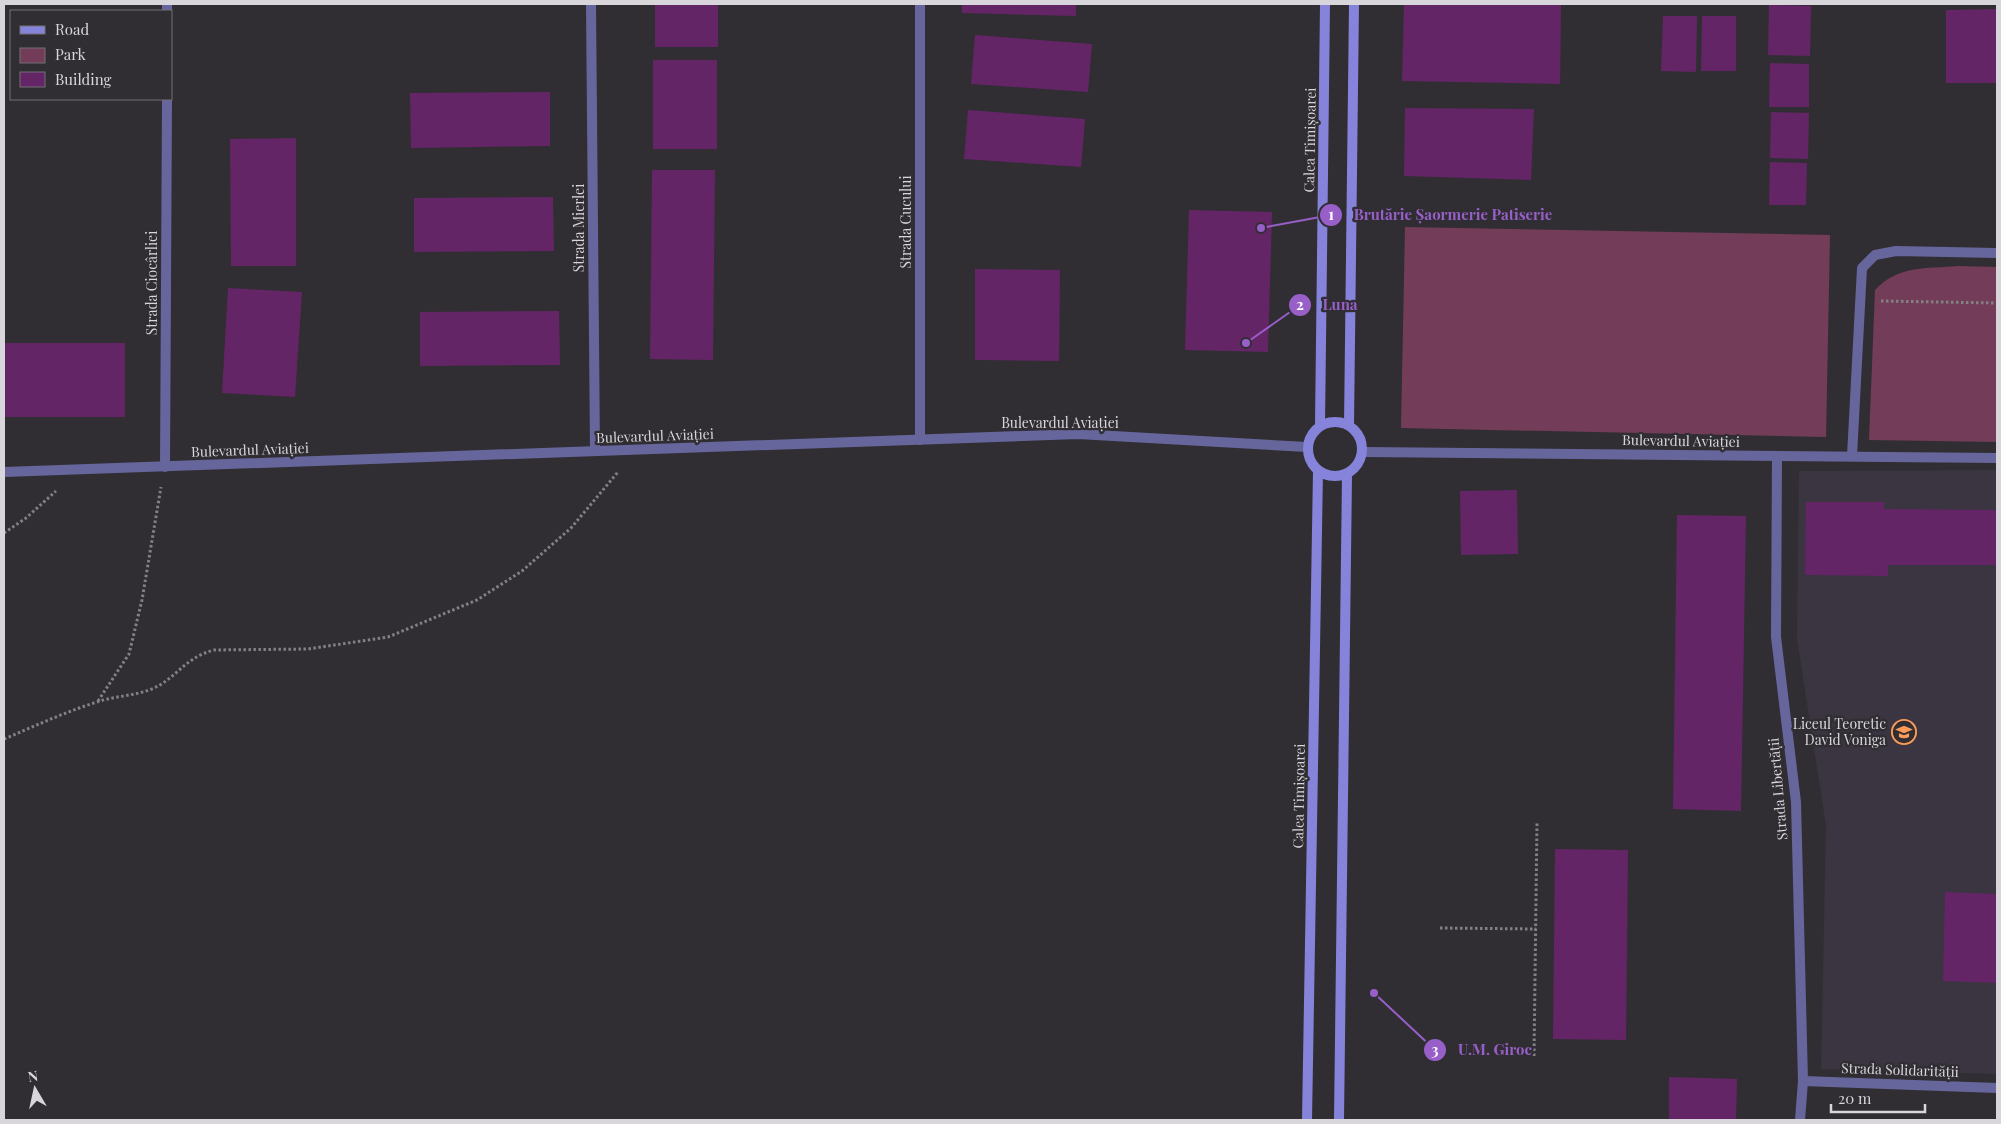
<svg xmlns="http://www.w3.org/2000/svg" width="2001" height="1124" viewBox="0 0 2001 1124" font-family="'Playfair Display',serif">
  <style>
    .built { fill: #3a3540 }
    .green { fill: #733d59 }
    .building { fill: #642566 }
    .lines { fill: none; stroke-linecap: round; stroke-linejoin: round }
    .path { stroke: #838185; stroke-width: 3; stroke-dasharray: 2.5 2.5; stroke-linecap: butt }
    .minor { stroke: #67669c; stroke-width: 10 }
    .tertiary { stroke: #67669c; stroke-width: 10 }
    .secondary { stroke: #8684da; stroke-width: 10 }
    .labels { text-anchor: middle; stroke-width: 4.5; stroke-linejoin: round; paint-order: stroke }
    .street-label { font-size: 14px; fill: #d8d6da; stroke: #302e33 }
    .poi-label { font-size: 14px; fill: #d8d6da; stroke: #302e33; text-anchor: end }
    .leader { fill: none; stroke: #975fc7; stroke-width: 2 }
    .callout-dot { fill: #975fc7; stroke: #302e33; stroke-width: 2 }
    .mark-label { font-size: 15px; text-anchor: middle; font-weight: bold; fill: #fff }
    .callout-label { font-size: 15px; text-anchor: middle; font-weight: bold; fill: #975fc7; stroke: #302e33; stroke-width: 4.5; stroke-linejoin: round; paint-order: stroke }
  </style>
  <rect width="100%" height="100%" fill="#302e33"/>
  <!-- built -->
  <path class="built" d="M1997,470V1074L1821,1069L1826,826L1797,639L1799,471Z"/>
  <!-- green -->
  <g class="green">
    <path d="M1405,227L1830,235L1826,437L1401,428Z"/>
    <path d="M1958,266L1997,267V442L1869,440L1875,290C1898,265 1926,269 1958,266Z"/>
  </g>
  <!-- building -->
  <g class="building">
    <rect x="655" y="4" width="63" height="43"/>
    <path d="M962,4H1076V16L962,13Z"/>
    <path d="M1404,4H1561L1560,84L1402,81Z"/>
    <path d="M1769,5L1811,6L1810,56L1768,55Z"/>
    <path d="M1997,9V83H1946V10Z"/>
    <path d="M1663,16H1697L1696,72L1661,71Z"/>
    <path d="M1702,16H1736V71H1701Z"/>
    <path d="M975,35L1092,44L1088,92L971,84Z"/>
    <rect x="653" y="60" width="64" height="89"/>
    <path d="M1770,63L1809,64V107H1769Z"/>
    <path d="M550,92V146L411,148L410,93Z"/>
    <path d="M1405,108L1534,109L1531,180L1404,176Z"/>
    <path d="M968,110L1085,119L1081,167L964,159Z"/>
    <path d="M1771,112L1809,113L1808,159L1770,158Z"/>
    <path d="M296,138V266H231L230,139Z"/>
    <path d="M1770,162L1807,163L1806,205H1769Z"/>
    <path d="M652,170H715L713,360L650,359Z"/>
    <path d="M553,197L554,251L414,252V198Z"/>
    <path d="M1189,210L1272,212L1268,352L1185,350Z"/>
    <path d="M975,269L1060,270L1059,361L975,360Z"/>
    <path d="M228,288L302,292L295,397L222,393Z"/>
    <path d="M559,311L560,365L420,366V312Z"/>
    <rect x="4" y="343" width="121" height="74"/>
    <path d="M1517,490L1518,554L1461,555L1460,491Z"/>
    <path d="M1806,502H1884V509L1997,510V565H1888V576L1805,575Z"/>
    <path d="M1677,515L1746,516L1741,811L1673,809Z"/>
    <path d="M1555,849L1628,850L1626,1040L1553,1039Z"/>
    <path d="M1945,892L1997,894V983L1943,981Z"/>
    <path d="M1669,1077L1737,1079L1736,1120H1669Z"/>
  </g>
  <g class="lines">
    <!-- path -->
    <g class="path">
      <path d="M1881,301L1997,303"/>
      <path d="M4,533L26,518L56,491"/>
      <path d="M98,701L129,654L142,600L161,487"/>
      <path d="M4,739C35,726 65,712 97,702C114,696 133,696 149,690C175,681 183,658 214,650L308,649L388,637L477,600L522,571L571,528L618,472"/>
      <path d="M1440,928L1536,929"/>
      <path d="M1534,1056L1537,822"/>
    </g>
    <!-- minor -->
    <g class="minor">
      <path d="M591,4L595,451"/>
      <path d="M167,11V4"/>
      <path d="M920,440V4"/>
      <path d="M1777,456L1776,637L1796,802L1803,1081L1800,1120"/>
      <path d="M1852,456L1862,268L1875,255L1896,251L1997,253"/>
      <path d="M165,467L167,99"/>
      <path d="M4,472L1078,434L1307,447"/>
      <path d="M1803,1081L1997,1088"/>
    </g>
    <!-- tertiary -->
    <path class="tertiary" d="M1364,452L1997,458"/>
    <!-- secondary -->
    <g class="secondary">
      <circle cx="1335" cy="449" r="27"/>
      <path d="M1349,425L1354,4"/>
      <path d="M1320,426L1325,4"/>
      <path d="M1307,1120L1318,471"/>
      <path d="M1339,1120L1347,475"/>
    </g>
  </g>
  <!-- icons -->
  <defs>
    <symbol id="school-ring" viewBox="-11 -11 22 22"><circle r="9.5" fill="#302e33" stroke="#fe9b58" stroke-width="1.5"/><path d="M0-5L7-2L0 1L-7-2ZM-4 1L0 2.5L4 1V4Q0 6-4 4Z" fill="#fe9b58"/></symbol>
  </defs>
  <g fill-rule="evenodd">
    <use href="#school-ring" x="1890" y="718" width="28" height="28"/>
  </g>
  <g class="labels">
    <!-- street labels -->
    <g class="street-label">
      <text transform="translate(1310 140) rotate(-89)" y="5">Calea Timișoarei</text>
      <text transform="translate(906 222) rotate(-90)" y="5">Strada Cucului</text>
      <text transform="translate(579 228) rotate(-90)" y="5">Strada Mierlei</text>
      <text transform="translate(152 283) rotate(-90)" y="5">Strada Ciocârliei</text>
      <text x="1060" y="428">Bulevardul Aviației</text>
      <text transform="translate(655 436) rotate(-2)" y="5">Bulevardul Aviației</text>
      <text transform="translate(1681 441) rotate(1)" y="5">Bulevardul Aviației</text>
      <text transform="translate(250 450) rotate(-2)" y="5">Bulevardul Aviației</text>
      <text transform="translate(1778 789) rotate(-95)" y="5">Strada Libertății</text>
      <text transform="translate(1299 796) rotate(-89)" y="5">Calea Timișoarei</text>
      <text transform="translate(1900 1070) rotate(2)" y="5">Strada Solidarității</text>
    </g>
    <!-- poi labels -->
    <g class="poi-label">
      <text x="1886" y="729">Liceul Teoretic<tspan x="1886" dy="16">David Voniga</tspan></text>
    </g>
  </g>
  <!-- callouts -->
  <path class="leader" d="M1261 228L1331 215M1246 343L1300 305M1374 993L1435 1050"/>
  <g class="callout-dot">
    <circle cx="1261" cy="228" r="5"/>
    <circle cx="1246" cy="343" r="5"/>
    <circle cx="1374" cy="993" r="5"/>
    <circle cx="1331" cy="215" r="12"/>
    <circle cx="1300" cy="305" r="12"/>
    <circle cx="1435" cy="1050" r="12"/>
  </g>
  <g class="mark-label">
    <text x="1331" y="220">1</text>
    <text x="1300" y="310">2</text>
    <text x="1435" y="1055">3</text>
  </g>
  <g class="callout-label">
    <text x="1453" y="220">Brutărie Șaormerie Patiserie</text>
    <text x="1340" y="310">Luna</text>
    <text x="1495" y="1055">U.M. Giroc</text>
  </g>
  <!-- border -->
  <rect width="2001" height="1124" fill="none" stroke="#d8d6da" stroke-width="10"/>
  <!-- legend -->
  <rect x="10" y="10" width="162" height="90" fill="#302e33" stroke="#737176"/>
  <rect x="20" y="26" width="25" height="8" fill="#8684da" stroke="#737176"/>
  <text x="55" y="35" font-size="15" fill="#d8d6da">Road</text>
  <rect x="20" y="48" width="25" height="15" fill="#733d59" stroke="#737176"/>
  <text x="55" y="60" font-size="15" fill="#d8d6da">Park</text>
  <rect x="20" y="72" width="25" height="15" fill="#642566" stroke="#737176"/>
  <text x="55" y="85" font-size="15" fill="#d8d6da">Building</text>
  <!-- north arrow -->
  <g transform="translate(35 1089) rotate(351)" stroke="#302e33" stroke-width="4" paint-order="stroke">
  <path d="M0-4L9 19L0 12L-9 19Z" fill="#d8d6da"/>
  <text y="-8" font-size="14" font-weight="bold" text-anchor="middle" fill="#d8d6da">N</text>
  </g>
  <!-- scale -->
  <path d="M1831 1104v8h94v-8" fill="none" stroke="#d8d6da" stroke-width="2.5"/>
  <text x="1838" y="1104" font-size="15" fill="#d8d6da" stroke="#302e33" stroke-width="4" paint-order="stroke">20 m</text>
</svg>
